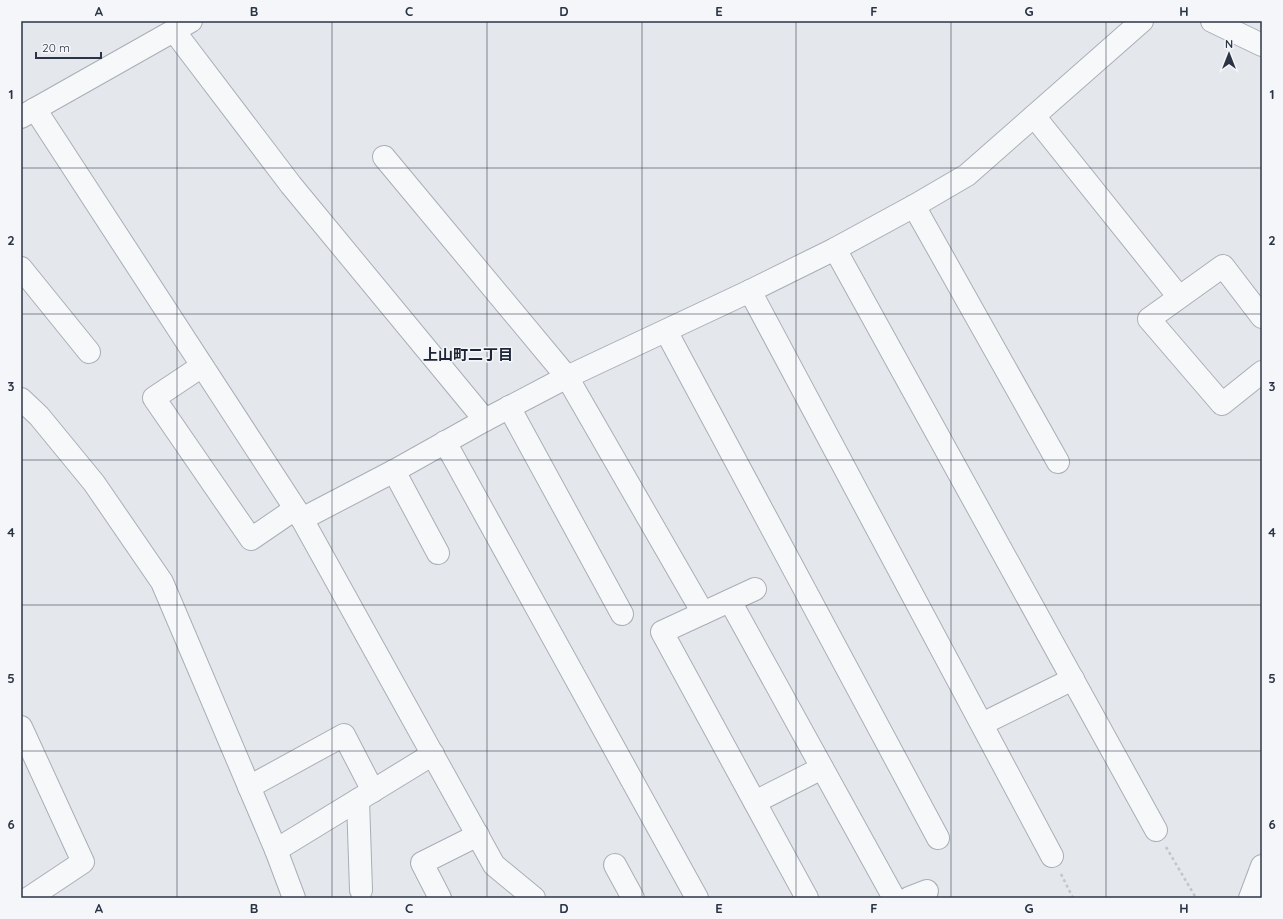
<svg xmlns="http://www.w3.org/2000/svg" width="1283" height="919" viewBox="0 0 1283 919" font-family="Quicksand,'Noto Sans JP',sans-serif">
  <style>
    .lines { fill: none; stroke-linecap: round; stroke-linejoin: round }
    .minor-casing { stroke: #a9aeb7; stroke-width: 24 }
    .path { stroke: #c2c5cb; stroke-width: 2.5; stroke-dasharray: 3 3; stroke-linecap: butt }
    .minor { stroke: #f7f8fa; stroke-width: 22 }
    .grid { fill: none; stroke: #2b3445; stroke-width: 1; stroke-opacity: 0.55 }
    .labels { text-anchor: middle; stroke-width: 3; stroke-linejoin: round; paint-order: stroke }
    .neighbourhood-label { font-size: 15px; font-weight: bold; fill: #1d2536; stroke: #f4f6f9 }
    .neatline { fill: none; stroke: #2b3445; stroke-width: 1.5 }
    .grid-label { font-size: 13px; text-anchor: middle; font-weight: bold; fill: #2b3445 }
  </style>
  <rect width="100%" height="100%" fill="#e4e7ec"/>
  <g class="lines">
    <defs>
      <g id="minor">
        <path d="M1212,21L1262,45"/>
        <path d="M174,31L291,185L485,420"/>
        <path d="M35,109L302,519L494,865L534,898"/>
        <path d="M1034,116L1179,297"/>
        <path d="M21,117L191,21"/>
        <path d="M384,157L567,377L703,613"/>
        <path d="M914,206L1058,462"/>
        <path d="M835,249L1156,830"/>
        <path d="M21,268L89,352"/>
        <path d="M750,291L1052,856"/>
        <path d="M1262,317L1223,266L1149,319L1222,404L1262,372"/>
        <path d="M666,331L938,838"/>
        <path d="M202,366L154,398L251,539L295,509"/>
        <path d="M21,399L39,416L94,483L162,582L276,850L294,898"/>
        <path d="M509,407L622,614"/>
        <path d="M445,442L697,898"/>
        <path d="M394,471L438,553"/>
        <path d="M302,519L394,471L485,420L567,377L750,291L835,249L914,206L967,175L1142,21"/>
        <path d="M755,589L662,632L807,898"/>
        <path d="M730,601L894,898"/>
        <path d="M982,724L1073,679"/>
        <path d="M21,727L83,862L29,898"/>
        <path d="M249,787L344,735L373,791"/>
        <path d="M358,800L361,890"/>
        <path d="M755,802L822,768"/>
        <path d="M276,850L433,754"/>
        <path d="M615,865L633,898"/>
        <path d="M440,898L422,863L478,835"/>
        <path d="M909,898L927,891"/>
        <path d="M1250,898L1262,866"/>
      </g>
    </defs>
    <!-- minor casing -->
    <use href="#minor" class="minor-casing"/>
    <!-- path -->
    <g class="path">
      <path d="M1166,847L1196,898"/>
      <path d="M1061,874L1073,898"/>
    </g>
    <!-- minor -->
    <use href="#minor" class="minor"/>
  </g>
  <!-- grid -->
  <path class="grid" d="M177,21V898M332,21V898M487,21V898M642,21V898M796,21V898M951,21V898M1106,21V898M21,168H1262M21,314H1262M21,460H1262M21,605H1262M21,751H1262"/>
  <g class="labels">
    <!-- neighbourhood labels -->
    <g class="neighbourhood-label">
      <text x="468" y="360">上山町二丁目</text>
    </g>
  </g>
  <!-- border -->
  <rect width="1283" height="919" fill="none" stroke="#f4f6f9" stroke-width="44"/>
  <!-- north arrow -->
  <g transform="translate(1229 54)" stroke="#f4f6f9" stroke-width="3" paint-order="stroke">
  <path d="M0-3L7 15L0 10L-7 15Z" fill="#2b3445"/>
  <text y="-6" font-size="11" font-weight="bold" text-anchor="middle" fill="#2b3445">N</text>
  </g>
  <!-- scale -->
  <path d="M36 52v6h65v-6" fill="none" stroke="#2b3445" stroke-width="2"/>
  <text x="42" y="52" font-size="12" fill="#2b3445" stroke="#f4f6f9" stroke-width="3" paint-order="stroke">20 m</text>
  <rect x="22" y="22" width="1239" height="875" class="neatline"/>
  <g class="grid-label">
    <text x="99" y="16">A</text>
    <text x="254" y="16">B</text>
    <text x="409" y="16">C</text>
    <text x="564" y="16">D</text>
    <text x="719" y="16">E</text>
    <text x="874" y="16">F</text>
    <text x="1029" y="16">G</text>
    <text x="1184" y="16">H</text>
    <text x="11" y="99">1</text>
    <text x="1272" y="99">1</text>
    <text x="11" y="245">2</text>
    <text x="1272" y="245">2</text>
    <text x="11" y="391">3</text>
    <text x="1272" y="391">3</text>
    <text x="11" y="537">4</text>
    <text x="1272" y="537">4</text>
    <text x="11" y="683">5</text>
    <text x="1272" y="683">5</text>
    <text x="11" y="829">6</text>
    <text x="1272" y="829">6</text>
    <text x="99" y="913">A</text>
    <text x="254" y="913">B</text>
    <text x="409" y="913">C</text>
    <text x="564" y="913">D</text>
    <text x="719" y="913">E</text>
    <text x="874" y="913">F</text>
    <text x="1029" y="913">G</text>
    <text x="1184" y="913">H</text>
  </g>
</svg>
